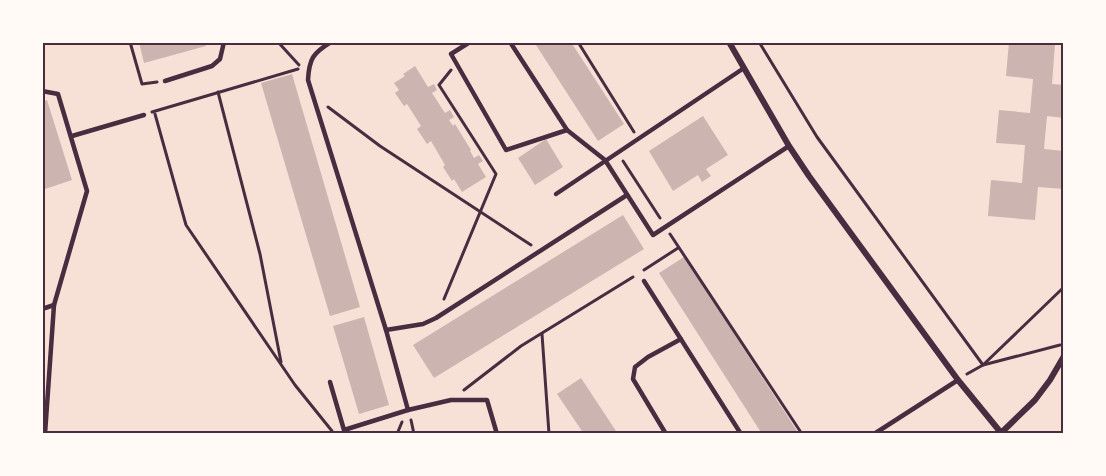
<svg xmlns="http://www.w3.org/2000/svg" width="1106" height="476" viewBox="0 0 1106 476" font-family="Arial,sans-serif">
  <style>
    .building { fill: #ccb4b1 }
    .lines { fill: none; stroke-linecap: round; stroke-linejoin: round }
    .path { stroke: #4a2c40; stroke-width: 3 }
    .service { stroke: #4a2c40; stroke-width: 4.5 }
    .minor { stroke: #4a2c40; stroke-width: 6 }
    .neatline { fill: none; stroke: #4a2c40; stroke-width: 2 }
  </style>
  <rect width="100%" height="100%" fill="#f7e1d7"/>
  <!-- building -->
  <g class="building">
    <path d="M139,42H205L206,46L144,63Z"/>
    <path d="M534,42H571L624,124L598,141Z"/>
    <path d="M1009,42L1055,44L1052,84L1064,85V118L1047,116L1044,149L1064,151V189L1038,187L1035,220L988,216L991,180L1022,183L1025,145L996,143L999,110L1030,113L1033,79L1006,76Z"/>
    <path d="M415,66L428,87L434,84L437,90L432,93L445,113L450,110L454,117L449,120L453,126L455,124L471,150L470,151L474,158L479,155L483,161L478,164L486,177L462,192L454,179L452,181L443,167L445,165L431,141L427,144L417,129L421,126L407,104L404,106L395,93L399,90L394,83L405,76L403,74Z"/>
    <path d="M292,74L360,307L330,316L261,83Z"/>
    <path d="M47,100L72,180L42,190V102Z"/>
    <path d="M703,116L728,155L706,169L711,176L702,182L698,175L673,191L649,151Z"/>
    <path d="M546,139L563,167L535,185L518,158Z"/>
    <path d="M623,215L644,249L434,378L413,345Z"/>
    <path d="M684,257L799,434H762L659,273Z"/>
    <path d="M364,317L389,405L359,414L333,326Z"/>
    <path d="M581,378L618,434H584L557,394Z"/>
  </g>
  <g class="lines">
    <!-- path -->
    <g class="path">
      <path d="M130,42L142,84L157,82"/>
      <path d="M278,42L299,65"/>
      <path d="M578,42L634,132"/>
      <path d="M759,42L817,137L983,365L1060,345"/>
      <path d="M218,92L260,254L281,362"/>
      <path d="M328,107L380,146L531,245"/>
      <path d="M152,112L298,69"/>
      <path d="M155,114L186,225L295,385L332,431"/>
      <path d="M623,161L660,218"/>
      <path d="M670,234L802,434"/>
      <path d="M644,270L678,248"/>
      <path d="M444,299L496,174L439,85L451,70"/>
      <path d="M542,334L549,434"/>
      <path d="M967,374L983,365L1064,287"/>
      <path d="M464,390L521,346L633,277"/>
      <path d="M411,420L414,434"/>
      <path d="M397,434L402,422"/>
    </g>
    <!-- service -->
    <g class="service">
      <path d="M331,42C313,53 309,59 308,80L386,330L408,410L451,400H487L497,434"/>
      <path d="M470,42L451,54L506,150L567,130"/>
      <path d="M510,42L567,130L605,160L653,235L789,146"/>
      <path d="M165,81L212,66L220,59L224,42"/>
      <path d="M42,91L58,94L87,191L54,305L42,309"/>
      <path d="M72,136L144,115"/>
      <path d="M556,194L744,68"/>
      <path d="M644,281L741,434"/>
      <path d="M386,330L423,324L436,318L627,195"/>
      <path d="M330,382L344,430L408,410"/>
      <path d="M45,434L54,305"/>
      <path d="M666,434L633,379L635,367L648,357L681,339"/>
      <path d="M874,434L958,380"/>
    </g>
    <!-- minor -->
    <g class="minor">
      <path d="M729,42L789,146L809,176L958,380L1002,434"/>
      <path d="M1001,433L1035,400L1050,380L1064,356"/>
    </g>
  </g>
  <!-- border -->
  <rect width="1106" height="476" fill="none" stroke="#fffaf5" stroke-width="87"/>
  <rect x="44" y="44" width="1018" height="388" class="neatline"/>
</svg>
